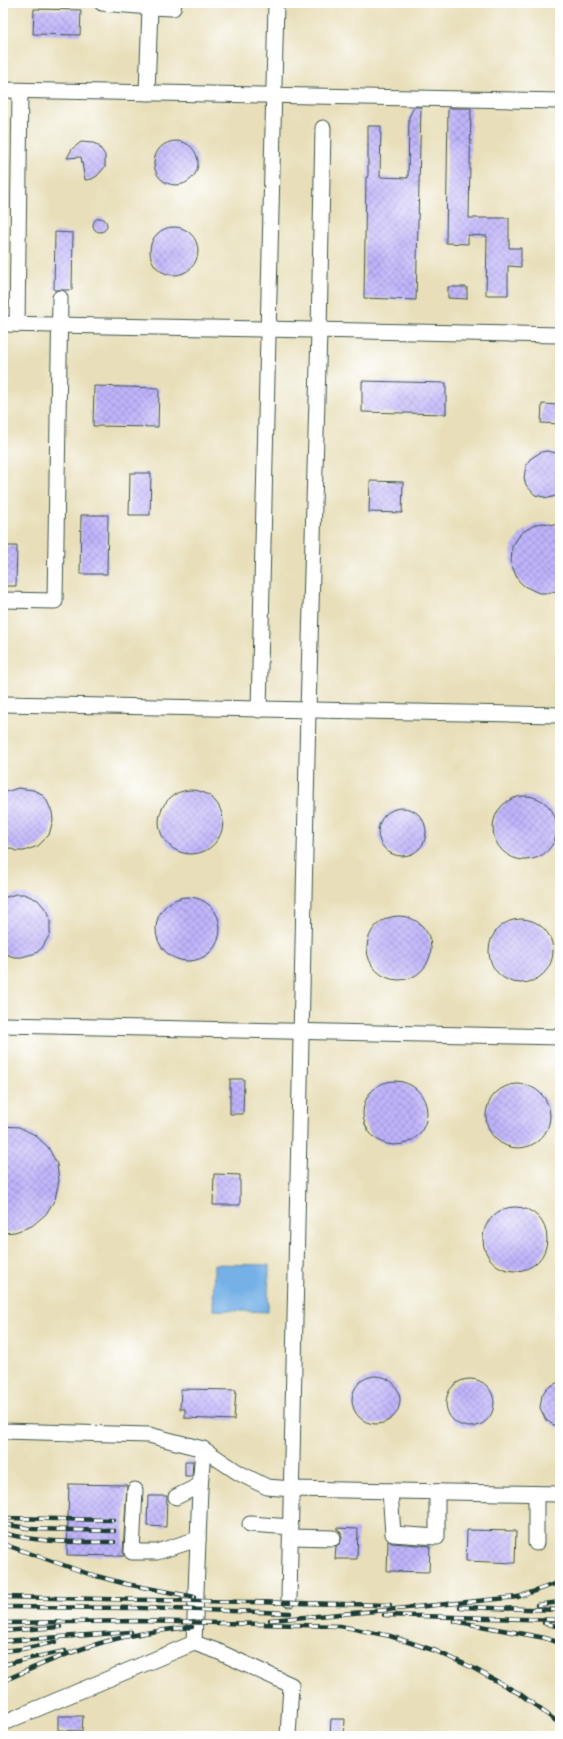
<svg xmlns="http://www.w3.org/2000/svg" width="563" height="1739" viewBox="0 0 563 1739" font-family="'IM FELL English',serif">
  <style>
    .water { fill: #74b0e6; stroke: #4a768d }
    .building { fill: url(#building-cross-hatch) }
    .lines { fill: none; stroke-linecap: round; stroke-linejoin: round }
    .minor-casing { stroke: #3d5548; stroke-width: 17 }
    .minor { stroke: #fff; stroke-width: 15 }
    .rail-casing { stroke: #1f3d34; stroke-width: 4.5 }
    .rail { stroke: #fff; stroke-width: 3; stroke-dasharray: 9; stroke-linecap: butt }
  </style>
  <defs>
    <pattern id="building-cross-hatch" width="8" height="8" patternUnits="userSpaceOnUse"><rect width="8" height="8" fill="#c0b4fb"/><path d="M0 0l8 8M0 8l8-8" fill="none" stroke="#9b94cc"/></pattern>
  </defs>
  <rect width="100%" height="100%" fill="#fff"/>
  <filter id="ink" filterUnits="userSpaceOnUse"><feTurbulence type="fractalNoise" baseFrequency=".025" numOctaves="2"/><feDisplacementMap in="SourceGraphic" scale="8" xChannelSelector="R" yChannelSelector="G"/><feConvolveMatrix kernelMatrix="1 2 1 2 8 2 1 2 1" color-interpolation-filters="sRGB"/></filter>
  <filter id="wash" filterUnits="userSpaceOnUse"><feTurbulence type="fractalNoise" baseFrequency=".012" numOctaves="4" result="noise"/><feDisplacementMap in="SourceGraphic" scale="16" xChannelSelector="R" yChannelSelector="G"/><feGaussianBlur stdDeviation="0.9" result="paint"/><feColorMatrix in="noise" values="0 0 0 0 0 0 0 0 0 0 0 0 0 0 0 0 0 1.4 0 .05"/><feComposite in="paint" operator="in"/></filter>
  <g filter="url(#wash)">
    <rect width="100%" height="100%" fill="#e8dfba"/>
    <!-- water -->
    <path class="water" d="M214,1264L269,1265L268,1312L213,1310Z"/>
    <g id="blocks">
      <!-- building -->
      <g class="building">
        <path d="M34,9L81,10L80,35L33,34Z"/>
        <path d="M414,107H421L416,300L364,298L366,177H368V126H381L380,177L408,178L409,117Z"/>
        <path d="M448,108H471L469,218H509V248H521V267L508,266V295H486L487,236L468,235V244L446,243Z"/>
        <circle cx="176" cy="163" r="22"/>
        <path d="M81,142L93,143L98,145L105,155V167L97,176L92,179L85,180L81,157L67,158L72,149Z"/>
        <circle cx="100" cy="225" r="7"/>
        <circle cx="174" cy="251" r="24"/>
        <path d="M55,232L73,233L72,290H54Z"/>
        <path d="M448,287H467V299L448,298Z"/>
        <path d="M362,381L446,383V414L362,412Z"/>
        <path d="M94,386L159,388L158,427L93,426Z"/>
        <path d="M542,404L560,405V424L541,423Z"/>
        <path d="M548,451L560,454V495L548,498L535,495L526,485L524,478L526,465L530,459L541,452Z"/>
        <path d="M130,473H151L150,515H129Z"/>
        <path d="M370,481L403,482L402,513L369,512Z"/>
        <path d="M81,515H108L107,574H80Z"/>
        <path d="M544,523L560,526V590L548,593H539L524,586L518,580L511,564L512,547L521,533L536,524Z"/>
        <path d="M3,546H17L16,586H3Z"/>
        <path d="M18,788L33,790L40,793L46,799L52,812L53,820L49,835L38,846L24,851H16L3,845V793Z"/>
        <circle cx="191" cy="822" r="32"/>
        <circle cx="525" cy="828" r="32"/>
        <circle cx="402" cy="832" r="24"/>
        <path d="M16,894H24L38,900L48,912L50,919V934L42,948L36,953L22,957H14L3,953V898Z"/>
        <circle cx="188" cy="929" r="32"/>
        <circle cx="399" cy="948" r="32"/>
        <circle cx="521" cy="951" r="32"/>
        <path d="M230,1079H244L243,1114H230Z"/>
        <circle cx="395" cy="1113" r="32"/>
        <circle cx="518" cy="1116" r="32"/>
        <path d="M3,1126L19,1127L35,1135L48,1147L57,1164L59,1181L55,1199L46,1214L32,1226L15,1232L3,1233Z"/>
        <path d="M214,1174L240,1175V1205H213Z"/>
        <circle cx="515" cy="1239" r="32"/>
        <circle cx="376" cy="1400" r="24"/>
        <circle cx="470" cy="1403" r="24"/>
        <path d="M560,1381V1429L546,1420L540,1408L542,1395L546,1389Z"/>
        <path d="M181,1389L236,1390L234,1420L185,1418V1409H180Z"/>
        <path d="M185,1461H193L192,1476H185Z"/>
        <path d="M69,1484L127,1485L123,1552L124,1556L67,1555Z"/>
        <path d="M148,1496H167L166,1527L147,1526Z"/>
        <path d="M336,1528L358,1529L357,1559H335L336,1546L340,1543L342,1538L341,1533Z"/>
        <path d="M467,1530L516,1531L515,1563L466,1561Z"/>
        <path d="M388,1541L392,1543L430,1546L429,1572L387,1571Z"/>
        <path d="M58,1716H83L82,1731L58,1730Z"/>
        <path d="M331,1719H345L344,1736H330Z"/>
      </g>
    </g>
  </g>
  <g filter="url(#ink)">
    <use href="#blocks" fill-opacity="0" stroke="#3d5548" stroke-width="1"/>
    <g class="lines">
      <defs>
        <g id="minor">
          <path d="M102,3L150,7L147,93"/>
          <path d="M150,7L173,8L174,3"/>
          <path d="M3,90L560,101"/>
          <path d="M3,324L560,335"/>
          <path d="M17,324L20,91"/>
          <path d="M3,600L55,601L60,298"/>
          <path d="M3,704L560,715"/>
          <path d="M259,710L276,3"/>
          <path d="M3,1025L560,1037"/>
          <path d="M3,1431L149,1435L203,1449L239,1473L267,1487L292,1489L560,1494"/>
          <path d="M135,1490L132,1552H157L198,1539"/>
          <path d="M390,1491L393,1534L437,1537V1492"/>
          <path d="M176,1497L200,1485"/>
          <path d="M250,1524L291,1527"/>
          <path d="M291,1537L333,1538"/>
          <path d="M536,1543V1494"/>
          <path d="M289,1599L308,711L319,331L323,128"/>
          <path d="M194,1643L217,1651L291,1685L288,1736"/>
          <path d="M3,1723L194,1643L200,1489L203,1449"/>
        </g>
      </defs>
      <!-- minor casing -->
      <use href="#minor" class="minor-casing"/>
      <!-- minor -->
      <use href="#minor" class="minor"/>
      <defs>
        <g id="rail">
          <path d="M3,1518L113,1520"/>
          <path d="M3,1524L33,1529L114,1531"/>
          <path d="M3,1533C41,1543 75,1542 114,1542"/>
          <path d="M3,1544L89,1574L126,1584L195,1597"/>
          <path d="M3,1597L390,1605"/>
          <path d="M537,1605L560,1602"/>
          <path d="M3,1607L141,1608L290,1613"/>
          <path d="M460,1607L560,1610"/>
          <path d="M384,1615L560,1620"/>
          <path d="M270,1620L376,1611L518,1597L560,1582"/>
          <path d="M454,1621L545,1638L560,1643"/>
          <path d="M3,1623L138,1621L340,1626L390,1636L436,1651L473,1668L520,1694L560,1724"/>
          <path d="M544,1623L560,1627"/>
          <path d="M3,1631L60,1627"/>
          <path d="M3,1641L131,1632"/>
          <path d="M3,1651L22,1649L55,1642"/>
          <path d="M3,1665L22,1660L65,1651"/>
          <path d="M3,1681C33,1668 63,1654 94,1645C125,1635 160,1630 192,1627"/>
        </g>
      </defs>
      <!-- rail casing -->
      <use href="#rail" class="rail-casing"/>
      <!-- rail -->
      <use href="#rail" class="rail"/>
    </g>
  </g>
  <!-- margin -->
  <rect width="563" height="1739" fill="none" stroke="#fff" stroke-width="16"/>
</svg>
